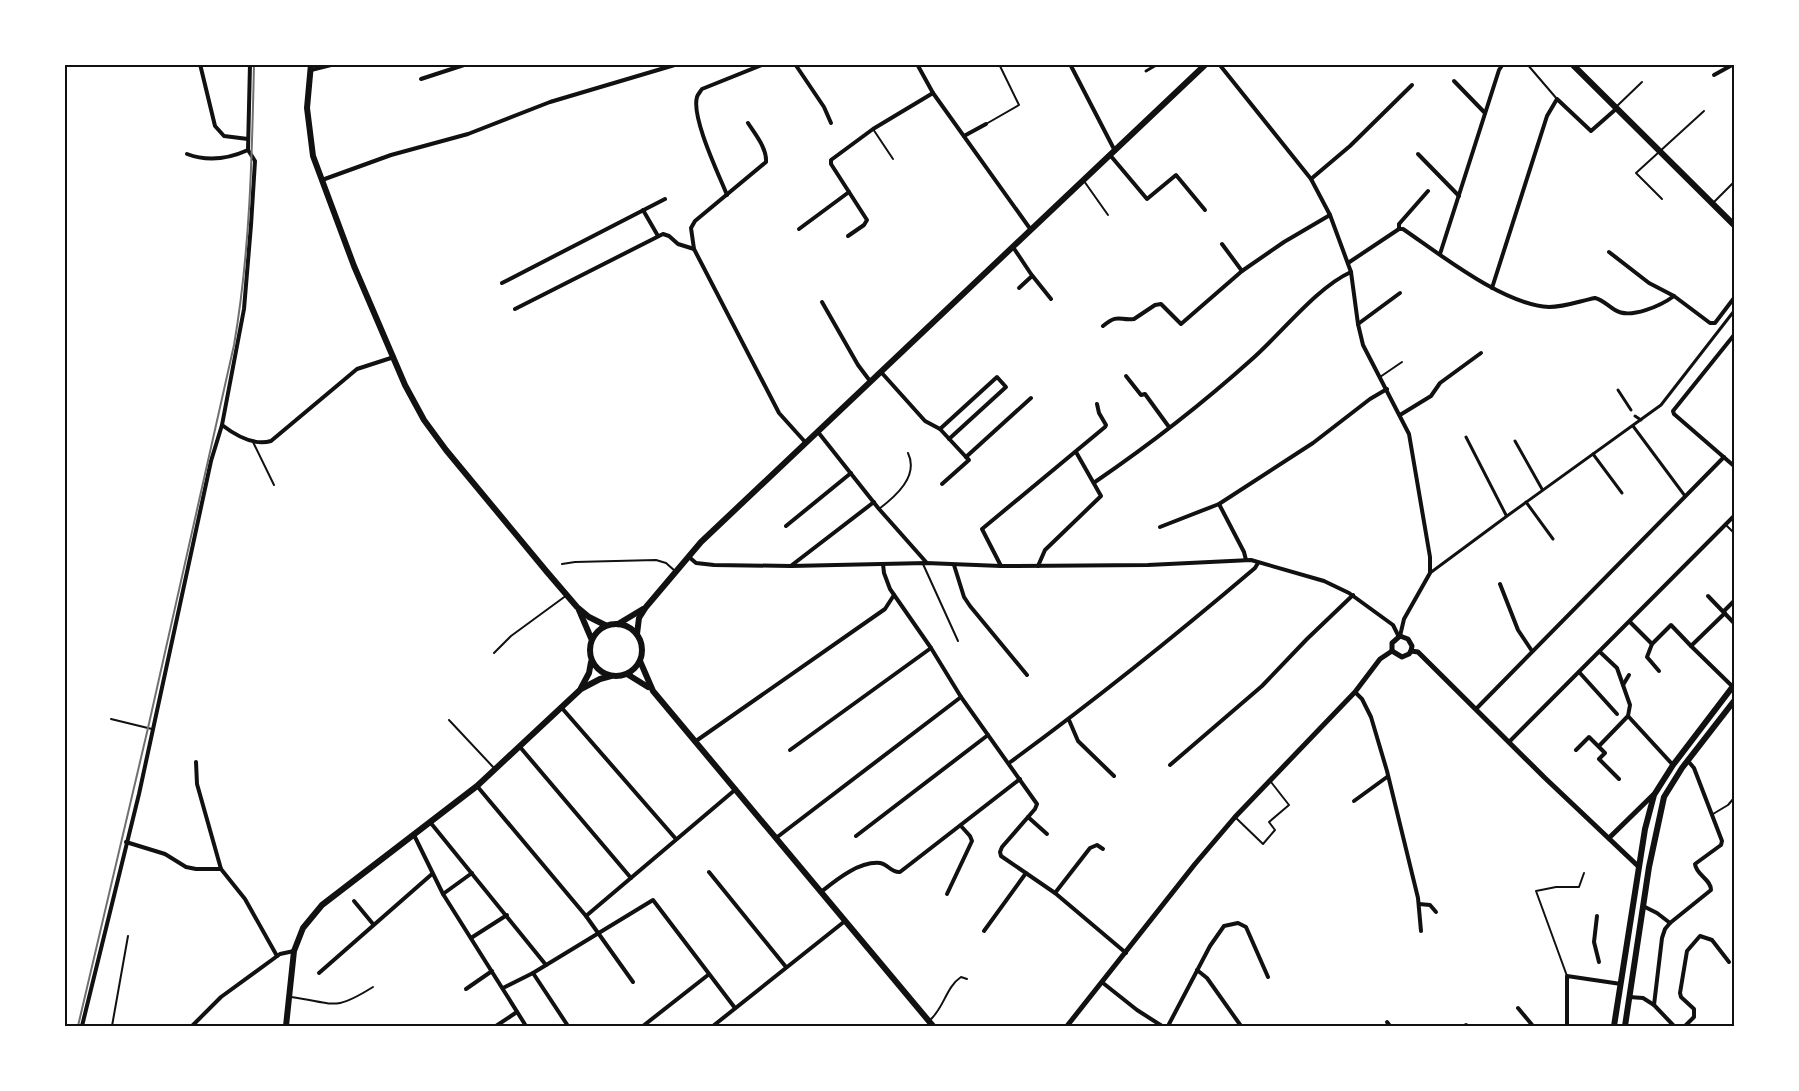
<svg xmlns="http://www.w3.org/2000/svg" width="1799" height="1091" viewBox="0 0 1799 1091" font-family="Overpass,sans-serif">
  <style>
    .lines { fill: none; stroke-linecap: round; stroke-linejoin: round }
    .service { stroke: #111; stroke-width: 2 }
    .pedestrian { stroke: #111; stroke-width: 3 }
    .minor { stroke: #111; stroke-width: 4 }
    .tertiary { stroke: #111; stroke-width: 5 }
    .secondary { stroke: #111; stroke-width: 6 }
    .primary { stroke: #111; stroke-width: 6 }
    .rail { stroke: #707070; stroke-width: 2 }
    .neatline { fill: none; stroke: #111; stroke-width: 2 }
  </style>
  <rect width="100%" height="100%" fill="#fff"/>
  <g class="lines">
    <!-- service -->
    <g class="service">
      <path d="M1527,64L1557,99"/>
      <path d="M1616,107L1642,82"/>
      <path d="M986,124L1019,105L999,64"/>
      <path d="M873,129L893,159"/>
      <path d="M1084,181L1108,215"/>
      <path d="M1662,199L1636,173L1704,111"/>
      <path d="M1713,203L1734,182"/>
      <path d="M1380,377L1402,362"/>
      <path d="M253,442L274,485"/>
      <path d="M879,509C896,496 919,476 908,453"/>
      <path d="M1726,525L1734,533"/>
      <path d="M562,564L575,562L656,560L666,563L675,571"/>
      <path d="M923,564L958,641"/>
      <path d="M494,653L511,636L567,595"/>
      <path d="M111,719L152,729"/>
      <path d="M449,720L494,768"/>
      <path d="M1713,814L1728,805L1734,798"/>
      <path d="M1235,817L1263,844L1275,830L1269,822L1289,805L1271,782"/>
      <path d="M1567,976L1536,891L1556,887H1579L1584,873"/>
      <path d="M291,997C335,1003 333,1012 373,987"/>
      <path d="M930,1020C944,1008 946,987 961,977L967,979"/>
      <path d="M112,1026L128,936"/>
    </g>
    <!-- pedestrian -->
    <g class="pedestrian">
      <path d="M1146,71L1158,64"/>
      <path d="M1618,390L1631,410"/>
      <path d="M1635,416L1641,420"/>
      <path d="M1633,426L1685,496"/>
      <path d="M1466,437L1506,515"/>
      <path d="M1515,441L1542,489"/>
      <path d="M1593,454L1622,493"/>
      <path d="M1526,502L1553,539"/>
      <path d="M1430,573L1507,516L1661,405L1734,311"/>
    </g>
    <!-- minor -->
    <g class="minor">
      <path d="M200,64L215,126L224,136L248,139"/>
      <path d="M795,64L824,107L831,123"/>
      <path d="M917,64L933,93L1031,230"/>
      <path d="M1070,64L1115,151"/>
      <path d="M1219,64L1311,179L1330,215L1351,272L1358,324L1363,345L1409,434L1430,557V573L1404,619L1400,636"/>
      <path d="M311,70L335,64"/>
      <path d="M1714,75L1734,64"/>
      <path d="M421,79L467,64"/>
      <path d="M1454,81L1485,113"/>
      <path d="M748,123C755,134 767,148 766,162L695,221L691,228L694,249L779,413L806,443"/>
      <path d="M964,136L986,124"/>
      <path d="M187,154C208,162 228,159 248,150"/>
      <path d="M1418,154L1459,196"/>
      <path d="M1110,155L1147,199L1176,175L1205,210"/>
      <path d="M1311,179L1350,146L1412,85"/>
      <path d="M322,180L391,155L468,134L550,102L678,64"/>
      <path d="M727,195C719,175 691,117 697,97C698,94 700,92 702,89L764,64"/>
      <path d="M643,210L658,236"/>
      <path d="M799,229L849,192"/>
      <path d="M1399,229H1403C1441,255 1504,305 1549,307C1565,307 1580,301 1595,298C1603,300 1608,306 1615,310C1630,320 1662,305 1674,296"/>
      <path d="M848,236L864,225L867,220L831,164V160L873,129L933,93"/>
      <path d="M1222,244L1242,271"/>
      <path d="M1013,247L1031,274L1051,299"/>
      <path d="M1609,252L1649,283L1674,296L1710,323H1715L1734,298"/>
      <path d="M1440,254L1499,70L1503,64"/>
      <path d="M1348,263L1399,229V224L1428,191"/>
      <path d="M502,283L665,199"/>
      <path d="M1019,288L1032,276"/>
      <path d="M1492,288L1547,116L1557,99L1591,131L1616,109"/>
      <path d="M822,302L858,365L870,381"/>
      <path d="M515,309L663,234L669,236L678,244L694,249"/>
      <path d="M1358,324L1400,293"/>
      <path d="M1103,326C1119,313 1119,321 1134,319L1155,305L1161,304L1181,324L1242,271L1284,242L1330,215"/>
      <path d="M1734,335L1673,411L1674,414L1734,466"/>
      <path d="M881,372L925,421L940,429L966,457"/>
      <path d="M1126,376L1141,395L1145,394L1169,427"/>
      <path d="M1400,415L1431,396L1440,383L1481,353"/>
      <path d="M222,425C235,435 254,446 271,441L357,369L394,357"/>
      <path d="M940,429L997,377L1006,387L949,439"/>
      <path d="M818,432L879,509L926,562"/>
      <path d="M966,457L1031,398"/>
      <path d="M1095,482C1149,445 1202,404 1251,360C1280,335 1317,287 1351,272"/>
      <path d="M942,484L969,460L966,457"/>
      <path d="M1219,504L1244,552L1246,560"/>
      <path d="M786,526L851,473"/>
      <path d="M1160,527L1219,504L1313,443L1370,399L1387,389"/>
      <path d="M689,557L696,563L714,565L791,566L926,563L1001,566L1148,565L1251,560L1324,581L1349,593L1393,625L1399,637"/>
      <path d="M883,564L884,573L890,589L931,648L961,697L1037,804L1035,809L1002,847L1000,852L1001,856L1055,893L1126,953"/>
      <path d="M792,565L874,502"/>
      <path d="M954,565L964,597L970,606L1027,675"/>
      <path d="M1001,566L982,529L1105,427L1106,425L1099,413L1097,404"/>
      <path d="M1038,566L1045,550L1101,496L1076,452"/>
      <path d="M1500,584L1518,630L1532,651"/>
      <path d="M1708,596L1734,623"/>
      <path d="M1724,611L1734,601"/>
      <path d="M1630,622L1652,644"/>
      <path d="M1691,646L1733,687"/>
      <path d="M1659,671L1647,657L1652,644L1671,625L1691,646L1725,613"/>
      <path d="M1579,672L1617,714"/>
      <path d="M1623,685L1629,675"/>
      <path d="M1355,692L1362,699L1371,717L1387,771L1418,898L1421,931"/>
      <path d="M561,707L676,839"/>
      <path d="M1476,709L1724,457"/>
      <path d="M1628,716L1673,765"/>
      <path d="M1069,720L1078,741L1114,776"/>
      <path d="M696,741L885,609L894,595"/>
      <path d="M1509,742L1734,516"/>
      <path d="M1599,746L1628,716L1630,705L1617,668L1600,652"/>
      <path d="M520,747L631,878"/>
      <path d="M790,750L931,648"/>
      <path d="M1576,750L1589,737L1605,753L1599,759L1619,779"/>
      <path d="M196,762L197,784L221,869"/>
      <path d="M1009,763C1094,701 1175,636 1255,568L1258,563"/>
      <path d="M1170,765L1262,686L1307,639L1353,595"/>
      <path d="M477,786L586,916L633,982"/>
      <path d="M1354,801L1387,777"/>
      <path d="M1028,817L1047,834"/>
      <path d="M430,822L546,965"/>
      <path d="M414,835L443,894L526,1026"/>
      <path d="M856,836L988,735"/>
      <path d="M776,838L961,697"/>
      <path d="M126,842L165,854L186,867L196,869H221L245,899L277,956"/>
      <path d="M709,872L786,967"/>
      <path d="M821,892C836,880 859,861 880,863C888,864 891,873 900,872L1020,779"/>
      <path d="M1055,893L1090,848L1097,845L1103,849"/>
      <path d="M443,894L472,873"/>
      <path d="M947,894L972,841L970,836L961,826"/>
      <path d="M354,901L373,924"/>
      <path d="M1419,904L1430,905L1436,912"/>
      <path d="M1643,906L1657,913L1670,923"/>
      <path d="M586,916L736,789"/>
      <path d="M1597,916L1594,942L1599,962"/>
      <path d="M984,931L1026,873"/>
      <path d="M471,938L507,915"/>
      <path d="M1197,970L1207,978L1241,1026"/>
      <path d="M319,973L432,874"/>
      <path d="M533,973L568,1026"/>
      <path d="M1103,983L1137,1010L1162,1026"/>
      <path d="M503,988L533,973L653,900L735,1008"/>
      <path d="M466,989L492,971"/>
      <path d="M1629,997L1643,998L1654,1005"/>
      <path d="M1518,1008L1533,1026"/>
      <path d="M1387,1022L1390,1026"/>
      <path d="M1466,1025V1026"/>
      <path d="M82,1026L139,794L211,461L222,425L244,309L251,225L255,161L248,150L250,64"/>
      <path d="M192,1026L221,997L280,954L294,951"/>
      <path d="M496,1026L517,1012"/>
      <path d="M643,1026L708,975"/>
      <path d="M713,1026L845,921"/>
      <path d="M1168,1026L1210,946L1224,926L1238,923L1246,927L1268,977"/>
      <path d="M1567,1026V976L1621,984"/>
      <path d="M1674,1026L1654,1005L1662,938L1665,929L1670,923L1711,890C1711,879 1696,875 1695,864L1721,845L1722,841L1694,768L1688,761"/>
      <path d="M1685,1026L1694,1017V1009L1681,997L1680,993L1687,951L1700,936L1712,940L1729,962"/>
    </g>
    <!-- tertiary -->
    <g class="tertiary">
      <path d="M1392,651V643L1400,636L1408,639L1412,646L1411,651"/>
      <path d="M1392,651L1402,657L1409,654L1411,651"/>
      <path d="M1411,651L1418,652L1545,778L1639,867"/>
      <path d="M1609,838L1653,795"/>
      <path d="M1067,1026L1195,864L1235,817L1355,692L1380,659L1392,651"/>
    </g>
    <!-- secondary -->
    <g class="secondary">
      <path d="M311,64L307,108L313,156L354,266L405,385L424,420L446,450L547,572L577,607L589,617L605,625"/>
      <path d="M579,610L591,638"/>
      <circle cx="616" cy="650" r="26"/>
      <path d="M618,624L643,609"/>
      <path d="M637,634L639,618L646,607L701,542L1206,64"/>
      <path d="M640,661L653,691L933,1026"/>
      <path d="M627,674L648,687"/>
      <path d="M581,688L589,673L591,662"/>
      <path d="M286,1026L294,951L303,928L322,905L477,786L581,689L600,679L611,676"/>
    </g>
    <!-- primary -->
    <g class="primary">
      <path d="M1572,64L1734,225"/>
      <path d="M1614,1026L1645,829L1654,795L1673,765L1734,685"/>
      <path d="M1625,1026L1649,867L1664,797L1682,768L1734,701"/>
    </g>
    <!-- rail -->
    <path class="rail" d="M78,1026L148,728L234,345C250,252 252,158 254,64"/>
  </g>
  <!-- border -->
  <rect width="1799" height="1091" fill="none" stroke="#ffffff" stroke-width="132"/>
  <rect x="66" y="66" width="1667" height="959" class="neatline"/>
</svg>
